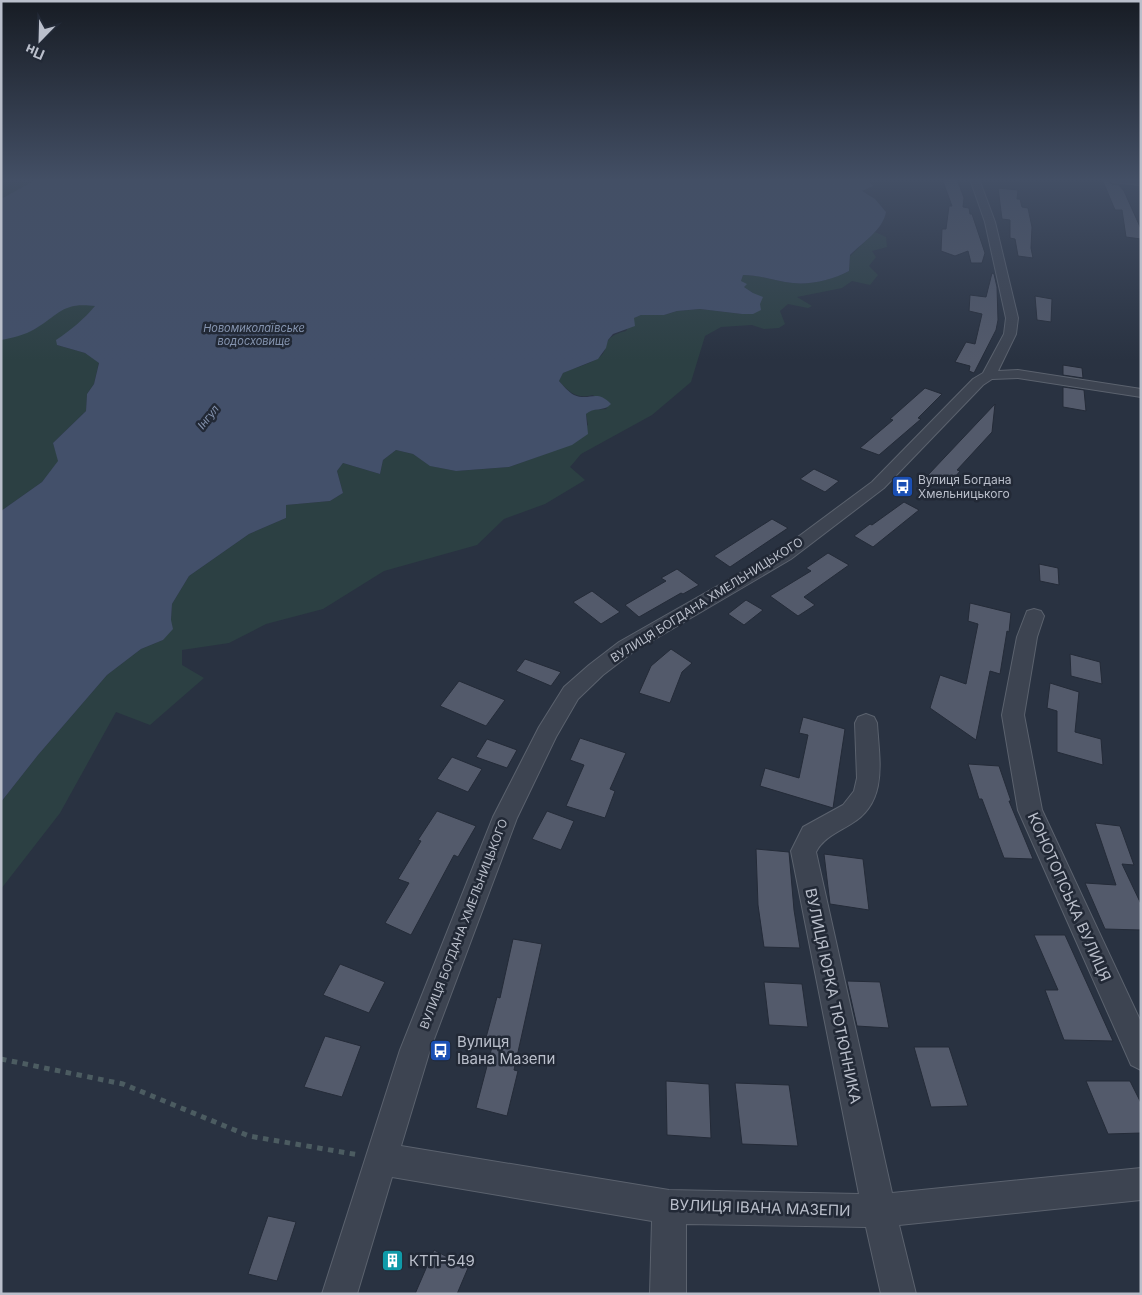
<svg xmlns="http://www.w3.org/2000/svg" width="1142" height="1295" viewBox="0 0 1142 1295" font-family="Inter,sans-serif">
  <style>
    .green { fill: #2c4043 }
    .water { fill: #43506a }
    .building { fill: #535a6b; stroke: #242b38 }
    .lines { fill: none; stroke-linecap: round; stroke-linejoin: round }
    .minor-casing { stroke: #5b626e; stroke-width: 2 }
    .path { stroke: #4c5c61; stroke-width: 5; stroke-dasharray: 5.5 5.5; stroke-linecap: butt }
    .minor { fill: #3d4451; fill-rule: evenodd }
    .labels { text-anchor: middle; stroke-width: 5; stroke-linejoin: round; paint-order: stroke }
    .far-water-label { font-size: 11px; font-style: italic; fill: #8594af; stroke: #222936 }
    .poi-label { font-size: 12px; fill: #babfcb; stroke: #222936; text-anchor: start }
    .street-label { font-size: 12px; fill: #babfcb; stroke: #222936 }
    .near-street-label { font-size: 15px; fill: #babfcb; stroke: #222936 }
    .near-poi-label { font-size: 15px; fill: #babfcb; stroke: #222936; text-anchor: start }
  </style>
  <rect width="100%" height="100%" fill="#293241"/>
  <!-- green -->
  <g class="green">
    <path d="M1,179H37L1,199Z"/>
    <path d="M875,232L886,237L887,247L872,251L876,257L869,266L878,275L870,285L852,281L842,288L797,297L812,306L808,308L788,304L780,311L785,324L779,328L764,329L752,325L721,327L705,336L691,382L652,415L581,454L570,467L585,480L545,504L504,519L477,545L384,571L323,609L266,624L229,643L182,650V665L204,678L150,725L116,712L60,813L1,889V802L38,755L107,675L141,649L163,640L171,620L172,604L189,576L249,534L286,518V505L330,501L343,493L337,471L343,463L380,474L383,460L396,450L413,454L431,466L456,471L509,467L545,454L588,425L586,414L590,410L607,409L593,395C577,399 570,393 559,381L563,373C573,368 587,365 597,359C613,349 597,338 626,331L633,318L641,315H664L677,311L700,309L742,314L753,293L744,287L741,281L743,275C759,275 770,279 785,282C807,286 829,281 849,271L850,256Z"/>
    <path d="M80,304L96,306L57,345L85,353L99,362L94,384L87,394L86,411L53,443L59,461L42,482L1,511V340L35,329L63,308Z"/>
  </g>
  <!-- water -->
  <path class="water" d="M37,179H868L873,186L862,191L875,199L886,212C883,230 862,243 850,255L849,271C830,281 807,286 785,282C770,279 758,275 743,275L741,281L747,284L744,287L753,293L763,297L760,304L761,310L753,314H742L700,309L677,311L664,315H641L634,318L635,326L613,334L608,340L606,348L598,359L563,373L559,381C563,385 568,392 574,395C590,402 596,388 611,404C604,412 593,407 586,414L588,434L572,445L509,467L456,471L430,466L413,454L396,450L383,460L380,474L343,463L337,471L343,493L330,501L286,505V518L249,534L189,576L172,604L171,620L173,629L163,640L141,649L107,675L38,755L1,802V511L42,482L58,461L53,443L86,411L87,394L94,384L99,363L85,353L57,345L56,340C71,330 84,319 95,306C62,302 60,314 35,329C25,335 12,338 1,340V199Z"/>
  <!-- building -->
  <g class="building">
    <path d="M942,179H957L964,198L963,207L969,208L970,214H972L985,253L982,263H971L968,251L955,256L941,251L942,229H946L949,206H952Z"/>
    <path d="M1102,179H1106L1112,184L1119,185L1124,191L1141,229V239L1126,237L1122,210H1115Z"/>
    <path d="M998,188L1018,190L1017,199H1020L1022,207L1028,208L1032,227L1031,248L1033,258L1018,256L1015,239L1010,238V220L1002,219Z"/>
    <path d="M992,273L994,274L997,287L998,320L996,330L974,373L969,371L970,366L955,362L966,342L975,344L982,314L969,311L970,295L986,297Z"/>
    <path d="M1035,296L1052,299L1051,322L1037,320Z"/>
    <path d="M1063,365L1082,368L1083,378L1063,375Z"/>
    <path d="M1063,387L1084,390L1086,411L1063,407Z"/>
    <path d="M925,388L942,394L918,418L921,419L879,455L860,448L893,420L890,419Z"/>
    <path d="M995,404L992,432L957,470L960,471L950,483L928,475Z"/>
    <path d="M814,469L839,481L825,492L800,479Z"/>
    <path d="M904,502L919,510L873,547L854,536L870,524L872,525Z"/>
    <path d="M772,519L788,528L730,567L714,556Z"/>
    <path d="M828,553L849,565L804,597L815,605L798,616L770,596L811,571L806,568Z"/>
    <path d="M1039,564L1058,568L1059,585L1040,581Z"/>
    <path d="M677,569L699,585L683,594L681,593L639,617L625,605L666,581L661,578Z"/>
    <path d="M592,591L620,612L601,624L573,602Z"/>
    <path d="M746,600L763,610L744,625L728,614Z"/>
    <path d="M970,603L1011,613L1009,632L1007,631L1000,674L990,671L976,740L930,708L940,675L966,684L978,624L968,621Z"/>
    <path d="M671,649L692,663L682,672L670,703L639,693L651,666Z"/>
    <path d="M1070,654L1100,662L1102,684L1071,676Z"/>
    <path d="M525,659L561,672L551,686L516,671Z"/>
    <path d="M459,681L505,700L486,726L440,706Z"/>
    <path d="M1050,683L1079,692L1075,732L1101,739L1103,765L1057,752V711L1047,708Z"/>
    <path d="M803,717L845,729L833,808L760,786L765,768L799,778L808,735L799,733Z"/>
    <path d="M580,738L626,753L610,789L615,791L605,818L566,806L584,765L570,760Z"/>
    <path d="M487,739L517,750L507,768L476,757Z"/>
    <path d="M452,757L482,769L468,792L437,779Z"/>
    <path d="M968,764L999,766L1011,801H1009L1033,859L1004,858L982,799H979Z"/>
    <path d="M437,811L476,826L458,857L454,855L411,935L385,923L409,883L398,879L421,841L418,840Z"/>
    <path d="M547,811L574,821L561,850L532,839Z"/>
    <path d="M1095,823L1120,826L1134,865L1122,864L1141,904V930L1105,929L1085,883L1116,885Z"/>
    <path d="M756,849L789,852L794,910L800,948L764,947L758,905Z"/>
    <path d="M824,854L863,859L869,910L830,904Z"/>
    <path d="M1034,935H1065L1113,1041L1064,1040L1045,990H1058Z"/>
    <path d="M513,939L542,944L514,1070L518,1071L507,1116L476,1108L492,1047L484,1045L497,997L500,998Z"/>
    <path d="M340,964L385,982L369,1013L323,995Z"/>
    <path d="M847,981L880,982L889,1028L857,1026Z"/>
    <path d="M764,982L802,984L808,1027L769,1025Z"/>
    <path d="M325,1036L361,1046L342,1097L304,1087Z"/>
    <path d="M914,1047H949L968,1106L931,1107Z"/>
    <path d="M666,1081L709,1084L711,1138L667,1135Z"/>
    <path d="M1086,1081H1130L1141,1103V1133L1108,1134Z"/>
    <path d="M735,1083L789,1085L798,1146L742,1144Z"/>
    <path d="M268,1216L296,1222L277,1281L248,1274Z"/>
    <path d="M434,1250L468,1268L457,1294H415Z"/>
  </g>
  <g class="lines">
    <defs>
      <g id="minor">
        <path d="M970,179H979L995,222L1018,318L1016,334L998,371L1018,370L1141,389V397L1018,378L992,379L983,385L884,488L791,559L633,652L603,675L578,699L556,737L517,818L430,1050L401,1146L669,1190L859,1194L791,851L803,827L843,805L854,791L857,778L855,723L858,717L866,714L874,717L877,723C879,759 889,802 851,824C838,832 823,838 816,852L892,1193L1141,1168V1200L899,1225L916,1294H881L866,1227L686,1224V1294H650L652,1221L392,1177L357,1294H322L400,1050L493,817L539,727L564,687L589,665L619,642L779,551L872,482L973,379L983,373L1004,334L1006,318L985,222Z"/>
        <path d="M1108,179H1141V185L1112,182Z"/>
        <path d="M1034,609L1041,611L1044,616L1037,637L1024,715L1042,810L1141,1022V1070L1131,1065L1018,810L1002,715L1017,637L1027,611Z"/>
      </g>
    </defs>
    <!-- minor casing -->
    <use href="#minor" class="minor-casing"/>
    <!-- path -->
    <path class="path" d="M1,1059L123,1084L249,1136L359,1155"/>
    <!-- minor -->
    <use href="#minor" class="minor"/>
  </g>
  <!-- sky -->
  <linearGradient id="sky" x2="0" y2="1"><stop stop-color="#171c24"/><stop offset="0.5" stop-color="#434f65"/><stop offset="1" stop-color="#434f65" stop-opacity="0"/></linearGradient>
  <rect width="1142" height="360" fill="url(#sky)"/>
  <!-- icons -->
  <defs>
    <symbol id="bus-square" viewBox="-11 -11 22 22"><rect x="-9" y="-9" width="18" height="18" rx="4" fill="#1a4fb4" stroke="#222936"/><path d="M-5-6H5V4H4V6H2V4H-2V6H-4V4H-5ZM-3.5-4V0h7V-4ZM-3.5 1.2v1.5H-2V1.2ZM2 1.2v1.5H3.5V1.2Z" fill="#fff"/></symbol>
    <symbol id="building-square" viewBox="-11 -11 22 22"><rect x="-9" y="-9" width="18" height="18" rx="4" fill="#0f9aa8" stroke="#222936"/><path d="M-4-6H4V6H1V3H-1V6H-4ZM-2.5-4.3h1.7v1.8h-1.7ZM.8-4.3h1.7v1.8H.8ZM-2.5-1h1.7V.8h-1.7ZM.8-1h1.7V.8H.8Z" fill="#fff"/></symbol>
  </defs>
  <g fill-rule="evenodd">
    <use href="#bus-square" x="890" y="474" width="25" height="25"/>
    <use href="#bus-square" x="428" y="1038" width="25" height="25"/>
    <use href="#building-square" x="380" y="1248" width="25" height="25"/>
  </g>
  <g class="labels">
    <!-- far-water labels -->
    <g class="far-water-label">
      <text x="254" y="332">Новомиколаївське<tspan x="254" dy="13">водосховище</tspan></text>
      <text transform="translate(208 417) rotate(-52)" y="4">Інгул</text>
    </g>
    <!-- poi labels -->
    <g class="poi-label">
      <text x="918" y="484">Вулиця Богдана<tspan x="918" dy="14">Хмельницького</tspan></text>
    </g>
    <!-- street labels -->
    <g class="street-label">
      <text transform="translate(707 600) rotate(-32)" y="4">ВУЛИЦЯ БОГДАНА ХМЕЛЬНИЦЬКОГО</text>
      <text transform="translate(464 924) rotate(-69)" y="4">ВУЛИЦЯ БОГДАНА ХМЕЛЬНИЦЬКОГО</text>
    </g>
    <!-- near-street labels -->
    <g class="near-street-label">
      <text transform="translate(1069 897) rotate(66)" y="5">КОНОТОПСЬКА ВУЛИЦЯ</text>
      <text transform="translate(833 996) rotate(78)" y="5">ВУЛИЦЯ ЮРКА ТЮТЮННИКА</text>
      <text transform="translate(760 1208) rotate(2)" y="5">ВУЛИЦЯ ІВАНА МАЗЕПИ</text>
    </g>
    <!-- near-poi labels -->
    <g class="near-poi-label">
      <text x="457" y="1047">Вулиця<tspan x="457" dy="17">Івана Мазепи</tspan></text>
      <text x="409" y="1266">КТП-549</text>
    </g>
  </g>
  <!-- border -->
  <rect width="1142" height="1295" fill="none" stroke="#babfcb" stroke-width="5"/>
  <!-- north arrow -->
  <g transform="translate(40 40) rotate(203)" stroke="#222936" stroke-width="4" paint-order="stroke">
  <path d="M0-4L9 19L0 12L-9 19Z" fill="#babfcb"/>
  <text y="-8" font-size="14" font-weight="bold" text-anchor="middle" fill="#babfcb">Пн</text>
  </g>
</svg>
